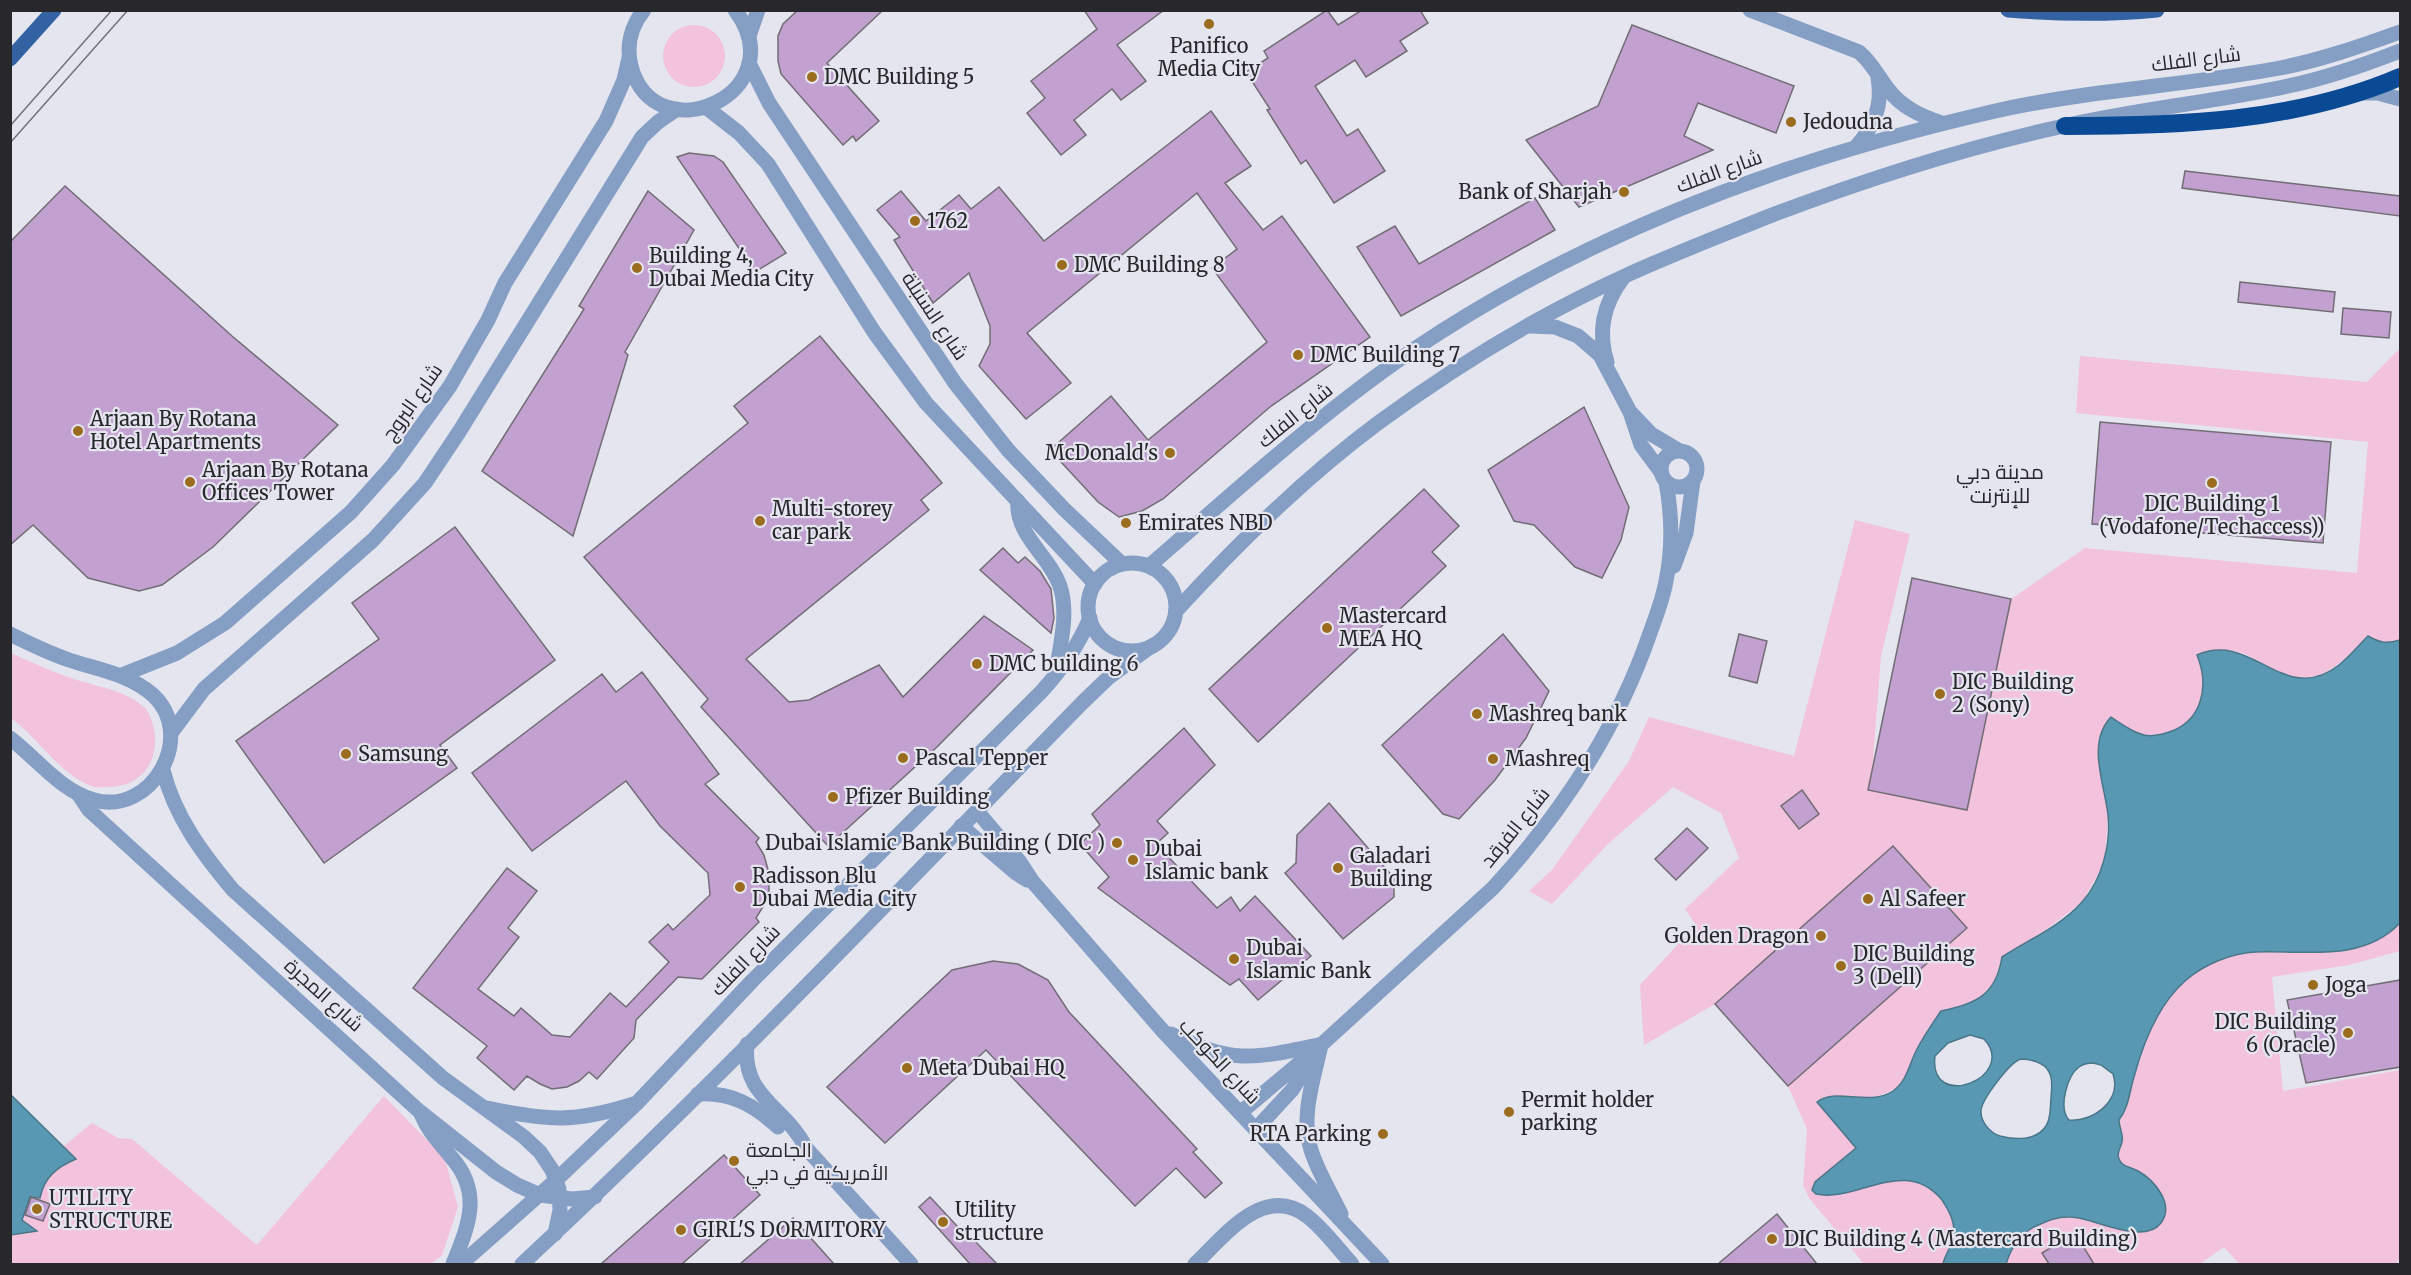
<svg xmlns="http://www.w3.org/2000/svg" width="2411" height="1275" viewBox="0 0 2411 1275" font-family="Merriweather,Cairo,serif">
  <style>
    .green { fill: #f3c2dc }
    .water { fill: #5898b2; stroke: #4a768a; stroke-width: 1.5; fill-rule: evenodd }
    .building { fill: #c2a0d0; stroke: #726d74; stroke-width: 1.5 }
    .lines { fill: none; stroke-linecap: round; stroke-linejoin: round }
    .minor { stroke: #859fc4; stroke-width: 15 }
    .major { stroke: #3262a2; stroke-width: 15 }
    .highway { stroke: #0a4a95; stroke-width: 18 }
    .tram { stroke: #727278; stroke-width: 1.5 }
    .poi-dot { fill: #9b6c1e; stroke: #e5e5ef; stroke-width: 2 }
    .labels { text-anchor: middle; stroke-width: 4.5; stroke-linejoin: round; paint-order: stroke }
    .poi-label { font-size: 20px; fill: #28282c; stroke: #e5e5ef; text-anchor: start }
    .street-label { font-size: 20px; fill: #28282c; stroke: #e5e5ef }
    .neighbourhood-label { font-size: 21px; fill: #28282c; stroke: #e5e5ef }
  </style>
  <rect width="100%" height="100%" fill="#e5e5ef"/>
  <!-- green -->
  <g class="green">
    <circle cx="694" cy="56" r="31"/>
    <path d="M2400,348V640C2387,644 2380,643 2368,636C2340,664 2315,693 2272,670C2261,663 2247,653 2234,651C2223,650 2208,654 2197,655C2210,685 2203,722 2168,733C2161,735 2153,737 2145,736C2133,733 2122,725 2112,718L2102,779L2108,816L2105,855L2100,871L2082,902L2047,929L2002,957C1996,995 1976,1004 1941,1012L1926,1033L1903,1081L1895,1089L1874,1098L1825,1097L1856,1148L1815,1182L1842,1195C1874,1184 1916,1168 1941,1200C1948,1208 1954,1219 1954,1229C1954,1242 1945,1252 1943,1264H1864L1809,1198L1803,1185L1807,1129L1788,1086L1967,928L1894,846L1715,1004L1644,1045L1640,985L1696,925L1685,909L1739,858L1721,813L1673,787L1608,844L1552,904L1529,891L1552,870L1629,761L1649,717L1794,756L1855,520L1910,534L1881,656L1871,787L1967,810L2011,599L2085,548L2357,573L2368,442L2076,413L2080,356L2367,382Z"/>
    <path d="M11,653C31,662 52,672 74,679C98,687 126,690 145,708C149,712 151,719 153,725C162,758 143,787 108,787C104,787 98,788 94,787C58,774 40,739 11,718Z"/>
    <path d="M2400,923V951L2349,965L2272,977L2283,1091L2400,1070V1259L2395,1264H2239L2224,1247L2200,1264H2006C2014,1236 2038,1217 2068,1217C2087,1216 2106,1225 2123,1231L2138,1171L2126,1166L2119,1161L2118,1152L2123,1140L2119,1120C2129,1107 2129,1093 2134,1077C2143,1043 2158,1005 2185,981C2204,964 2231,953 2256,952C2304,950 2363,962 2400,923Z"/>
    <path d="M384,1096L445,1159L458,1207L442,1255L431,1264H11L10,1235L36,1231L22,1220L30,1196L42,1188L49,1176L63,1165L76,1159L64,1146L92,1123L118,1138L132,1139L257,1245Z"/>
  </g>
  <!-- water -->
  <g class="water">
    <path d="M2368,636C2380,643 2387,644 2400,640V923C2362,963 2305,950 2256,952C2232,953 2204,964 2185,981C2158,1005 2143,1043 2134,1077C2129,1093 2129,1107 2119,1120C2119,1127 2124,1136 2122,1142C2121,1148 2116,1152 2119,1159C2122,1167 2131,1167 2138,1171C2154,1180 2175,1204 2161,1223C2143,1246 2095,1218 2071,1217C2058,1216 2047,1221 2036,1226C2019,1234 2011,1248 2006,1264H1943C1945,1254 1953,1245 1954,1234C1955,1222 1949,1210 1942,1200C1905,1155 1857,1203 1816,1194L1812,1190L1815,1182L1856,1148L1817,1102C1835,1087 1869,1107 1893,1091C1907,1081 1909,1065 1916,1051C1923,1037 1932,1024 1941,1011C1976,1004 1996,995 2002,957C2028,940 2061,926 2082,902C2102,880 2111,844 2108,815C2105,785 2086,743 2111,717C2121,724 2132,732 2144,735C2151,737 2159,735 2166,733C2202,723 2210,687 2197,655C2252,630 2284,708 2339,665C2349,657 2359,645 2368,636ZM1970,1035L1984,1039C2019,1077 1928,1113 1935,1056L1948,1043ZM2021,1059C2031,1059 2045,1063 2049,1072C2054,1080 2051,1091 2051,1099C2050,1108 2051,1119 2046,1126C2036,1141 2015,1140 2000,1136C1990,1133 1981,1122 1981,1112C1980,1101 2011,1061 2021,1059ZM2093,1063L2101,1065L2113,1074C2122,1101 2093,1122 2069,1120C2058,1108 2067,1076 2079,1067C2083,1064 2089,1063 2093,1063Z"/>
    <path d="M10,1094L76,1159C57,1167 44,1177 40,1198L30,1197L22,1220L37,1231L11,1235Z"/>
  </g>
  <!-- building -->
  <g class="building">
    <path d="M798,10H883L827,63L879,121L856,141L853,136L843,145L781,74L778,61V36L783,24Z"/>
    <path d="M1084,10H1164L1117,45L1146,81L1121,100L1112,89L1074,120L1086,135L1061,155L1027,113L1045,98L1031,81L1097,29Z"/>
    <path d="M1327,10L1338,25L1362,10H1420L1428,23L1400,41L1407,51L1366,77L1355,60L1315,86L1347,136L1358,129L1385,171L1334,203L1306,160L1301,164L1267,110L1270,109L1246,72L1268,58L1264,51Z"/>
    <path d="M1632,25L1794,86L1776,133L1698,103L1684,136L1713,150L1579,207L1526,140L1598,106Z"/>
    <path d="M1211,111L1251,166L1225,183L1263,230L1282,216L1370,337L1270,407L1163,499L1142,511L1119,517L1098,502L1050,450L1111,396L1148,440L1267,342L1212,268L1237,249L1197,193L1027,333L1071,383L1026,419L979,366L990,344V326L969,273L933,303L894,240L900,237L877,210L901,191L926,221L959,195L971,209L999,187L1044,241Z"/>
    <path d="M689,153L714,156L723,162L786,253L755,272L677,157Z"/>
    <path d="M2185,171L2400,196V216L2182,188Z"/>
    <path d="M65,186L232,336L338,425L213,547L162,585L139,591L88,578L33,525L10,545V242Z"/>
    <path d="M648,191L694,230L625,352L628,355L573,536L482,471L584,309L579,306Z"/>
    <path d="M1535,198L1555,230L1401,316L1357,247L1395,226L1419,264Z"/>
    <path d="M2240,282L2335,292L2333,312L2238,302Z"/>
    <path d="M2343,308L2391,312L2389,338L2341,334Z"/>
    <path d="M820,336L942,483L921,500L929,510L746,659L789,702L809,700L879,665L903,697L984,616L1033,650L937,747L828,846L701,707L708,699L584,557L748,423L734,406Z"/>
    <path d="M1584,407L1629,507L1621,540L1602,578L1575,567L1534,525L1514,521L1488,470Z"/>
    <path d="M2100,422L2331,442L2323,543L2092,524Z"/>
    <path d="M1424,489L1459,526L1432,552L1446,566L1258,742L1209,689Z"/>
    <path d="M455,527L555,660L440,745L457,768L324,863L236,741L379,639L352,603Z"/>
    <path d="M1003,548L1018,563L1025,557L1040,571L1051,589L1054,618L1051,633L980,570Z"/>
    <path d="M1912,578L2011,599L1967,810L1868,790Z"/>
    <path d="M1503,634L1549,691L1526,738L1495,780L1459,819L1443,814L1382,745Z"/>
    <path d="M1739,634L1767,641L1757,683L1729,676Z"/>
    <path d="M642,672L719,774L705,784L759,838L756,842L764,855L769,873V892L766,902L756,918L759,922L702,979L678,977L636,1020L634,1038L597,1079L589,1072L579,1081L567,1087L552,1089L540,1084L527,1076L514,1090L477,1058L487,1046L413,988L507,868L537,891L508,928L519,937L478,989L514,1016L521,1008L552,1035L570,1037L610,993L626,1007L669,962L649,942L668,924L673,930L710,895L708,873L660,826L626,781L532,851L472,773L602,674L616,692Z"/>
    <path d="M1184,728L1215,765L1157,821L1168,833L1156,844L1217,908L1231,897L1240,911L1255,896L1311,956L1258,1000L1239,979L1230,985L1098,888L1109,877L1080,844L1100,825L1092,814Z"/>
    <path d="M1802,790L1819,814L1799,829L1781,806Z"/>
    <path d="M1329,803L1394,878V897L1343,939L1285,873L1296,863L1297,835Z"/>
    <path d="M1687,828L1708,848L1676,880L1655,859Z"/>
    <path d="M1893,846L1967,928L1788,1086L1715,1004Z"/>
    <path d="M993,961L1018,964L1048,980L1069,1012L1197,1149L1193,1152L1222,1183L1205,1198L1176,1168L1135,1206L986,1050L885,1143L827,1087L952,970Z"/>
    <path d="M2400,980V1067L2306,1083L2287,1000Z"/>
    <path d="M724,1155L760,1195L682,1264H601Z"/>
    <path d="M31,1197L50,1204L43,1221L25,1215Z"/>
    <path d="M930,1197L970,1240L973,1239L997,1264H970L919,1207Z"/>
    <path d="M1777,1214L1817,1264H1718Z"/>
    <path d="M793,1218L834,1264H740Z"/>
    <path d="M2075,1233L2094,1264H2049L2042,1253Z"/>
  </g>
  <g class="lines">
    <!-- minor -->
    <g class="minor">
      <path d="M644,10C631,26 626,46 631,66C655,156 797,93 735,10"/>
      <path d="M1750,10L1859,52C1872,63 1878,76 1888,89C1901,107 1921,116 1942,123"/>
      <path d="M749,36L758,10"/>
      <path d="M749,63L769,103L955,383L1008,450L1064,509L1122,564"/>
      <path d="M2361,93H2378L2400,99"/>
      <path d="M707,108L739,133L768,164L874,332L926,403L1095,584"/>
      <path d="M1856,147C1874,126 1883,106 1878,78"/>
      <path d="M1530,326L1555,327L1578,336L1600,355L1630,412L1641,445L1661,472"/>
      <path d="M1607,362C1597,331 1604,303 1623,278"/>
      <path d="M1632,414L1651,434L1678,450"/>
      <circle cx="1679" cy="469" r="18"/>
      <path d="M1018,501C1015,535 1049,555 1060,586C1069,614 1060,645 1056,673"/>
      <circle cx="1132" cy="607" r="44"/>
      <path d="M1149,566C1235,492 1319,414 1413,350C1588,232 1786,159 1991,112C2086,90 2184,86 2280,68C2321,60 2361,46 2400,32"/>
      <path d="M1674,566L1686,533L1693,481"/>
      <path d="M1176,611C1238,543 1304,478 1378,423C1454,367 1541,314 1627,275C1673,254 1720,236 1767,217C1864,180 1963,148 2064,126C2138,109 2214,102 2288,86C2327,78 2364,65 2400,51"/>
      <path d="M10,634C30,644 49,653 69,660C99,670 129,674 153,695C197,736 152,816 94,800C61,791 37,759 10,738"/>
      <path d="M122,675L177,653L225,623L351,512L393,465L450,386L488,320L505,283L606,121L624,80L629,58"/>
      <path d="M171,733L204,689L373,540L425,483L459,432L642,137L658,122L677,109"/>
      <path d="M163,770C175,817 202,853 233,890L443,1078L524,1137L540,1152L552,1170L559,1189L560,1210L555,1234"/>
      <path d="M79,795L89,810L419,1111L496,1172L517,1185L540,1195L572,1199L595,1197"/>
      <path d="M977,811L1020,862L1033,882L1162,1030L1382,1264"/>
      <path d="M961,826L1016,873L1027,880"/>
      <path d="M1171,1034C1234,1064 1252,1059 1318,1045"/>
      <path d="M747,1044C741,1097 787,1108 806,1148L911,1264"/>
      <path d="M1321,1045C1314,1078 1300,1117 1311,1150C1318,1172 1331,1193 1341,1214"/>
      <path d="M698,1094C731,1092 754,1105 778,1127"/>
      <path d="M487,1108C548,1121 574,1123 634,1104"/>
      <path d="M1240,1113L1321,1045L1493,888C1561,814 1617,729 1650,633C1656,616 1663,599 1666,581C1673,548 1672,515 1666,482"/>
      <path d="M422,1116C429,1133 441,1144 452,1158C483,1194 468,1226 453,1264"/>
      <path d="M1256,1129L1292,1090L1315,1055"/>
      <path d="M461,1264L556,1180L637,1103L752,981L1042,691C1063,668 1078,646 1090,618"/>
      <path d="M522,1264C716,1084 898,891 1083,702L1108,678L1150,647"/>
      <path d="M1195,1264C1224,1237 1263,1183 1307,1216C1324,1229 1338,1249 1352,1264"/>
    </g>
    <!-- major -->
    <g class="major">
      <path d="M2008,10C2058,14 2107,15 2157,10"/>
      <path d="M10,59L54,10"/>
    </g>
    <!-- highway -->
    <path class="highway" d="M2065,126C2178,126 2295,122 2400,77"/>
    <!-- tram -->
    <g class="tram">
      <path d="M10,126L112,10"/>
      <path d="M10,143L128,10"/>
    </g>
  </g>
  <!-- markers -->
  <g class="poi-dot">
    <circle cx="1209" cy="24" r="6"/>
    <circle cx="812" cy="77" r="6"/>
    <circle cx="1791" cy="122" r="6"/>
    <circle cx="1624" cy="192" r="6"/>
    <circle cx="915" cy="221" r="6"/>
    <circle cx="1062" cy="265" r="6"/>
    <circle cx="637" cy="268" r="6"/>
    <circle cx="1298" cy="355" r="6"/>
    <circle cx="78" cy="431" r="6"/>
    <circle cx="1170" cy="453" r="6"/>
    <circle cx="190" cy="482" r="6"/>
    <circle cx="2212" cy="483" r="6"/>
    <circle cx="760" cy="521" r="6"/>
    <circle cx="1126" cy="523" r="6"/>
    <circle cx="1327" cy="628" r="6"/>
    <circle cx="977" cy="664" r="6"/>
    <circle cx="1940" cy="694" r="6"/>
    <circle cx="1477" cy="714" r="6"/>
    <circle cx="346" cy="754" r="6"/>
    <circle cx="903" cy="758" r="6"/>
    <circle cx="1493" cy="759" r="6"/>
    <circle cx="833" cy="797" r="6"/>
    <circle cx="1117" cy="843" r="6"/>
    <circle cx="1133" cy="860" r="6"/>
    <circle cx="1338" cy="868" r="6"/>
    <circle cx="740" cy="887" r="6"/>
    <circle cx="1868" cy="899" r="6"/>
    <circle cx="1821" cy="936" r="6"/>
    <circle cx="1234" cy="959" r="6"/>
    <circle cx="1841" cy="966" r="6"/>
    <circle cx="2313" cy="985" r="6"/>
    <circle cx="2348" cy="1033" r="6"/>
    <circle cx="907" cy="1068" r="6"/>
    <circle cx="1509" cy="1112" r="6"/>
    <circle cx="1383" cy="1134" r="6"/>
    <circle cx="734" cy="1161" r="6"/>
    <circle cx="37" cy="1209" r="6"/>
    <circle cx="943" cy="1222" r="6"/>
    <circle cx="681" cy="1230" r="6"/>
    <circle cx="1772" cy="1239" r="6"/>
  </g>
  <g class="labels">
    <!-- poi labels -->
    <g class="poi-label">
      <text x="1209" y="53" text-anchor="middle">Panifico<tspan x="1209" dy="23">Media City</tspan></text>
      <text x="824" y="84">DMC Building 5</text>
      <text x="1803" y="129">Jedoudna</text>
      <text x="1612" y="199" text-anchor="end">Bank of Sharjah</text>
      <text x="927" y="228">1762</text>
      <text x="649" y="263">Building 4,<tspan x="649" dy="23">Dubai Media City</tspan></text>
      <text x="1074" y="272">DMC Building 8</text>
      <text x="1310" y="362">DMC Building 7</text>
      <text x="90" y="426">Arjaan By Rotana<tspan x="90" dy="23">Hotel Apartments</tspan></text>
      <text x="1158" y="460" text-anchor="end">McDonald's</text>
      <text x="202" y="477">Arjaan By Rotana<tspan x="202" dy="23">Offices Tower</tspan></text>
      <text x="2212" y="511" text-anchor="middle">DIC Building 1<tspan x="2212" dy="23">(Vodafone/Techaccess))</tspan></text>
      <text x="772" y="516">Multi-storey<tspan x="772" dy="23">car park</tspan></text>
      <text x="1138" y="530">Emirates NBD</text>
      <text x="1339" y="623">Mastercard<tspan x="1339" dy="23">MEA HQ</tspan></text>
      <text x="989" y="671">DMC building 6</text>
      <text x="1952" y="689">DIC Building<tspan x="1952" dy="23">2 (Sony)</tspan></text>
      <text x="1489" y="721">Mashreq bank</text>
      <text x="358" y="761">Samsung</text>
      <text x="915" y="765">Pascal Tepper</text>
      <text x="1505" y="766">Mashreq</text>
      <text x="845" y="804">Pfizer Building</text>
      <text x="1105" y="850" text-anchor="end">Dubai Islamic Bank Building ( DIC )</text>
      <text x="1145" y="856">Dubai<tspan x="1145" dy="23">Islamic bank</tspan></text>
      <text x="1350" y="863">Galadari<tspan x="1350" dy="23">Building</tspan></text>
      <text x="752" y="883">Radisson Blu<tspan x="752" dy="23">Dubai Media City</tspan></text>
      <text x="1880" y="906">Al Safeer</text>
      <text x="1809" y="943" text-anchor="end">Golden Dragon</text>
      <text x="1246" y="955">Dubai<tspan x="1246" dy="23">Islamic Bank</tspan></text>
      <text x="1853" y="961">DIC Building<tspan x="1853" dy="23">3 (Dell)</tspan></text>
      <text x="2325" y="992">Joga</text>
      <text x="2336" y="1029" text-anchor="end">DIC Building<tspan x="2336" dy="23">6 (Oracle)</tspan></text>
      <text x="919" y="1075">Meta Dubai HQ</text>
      <text x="1521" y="1107">Permit holder<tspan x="1521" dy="23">parking</tspan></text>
      <text x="1371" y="1141" text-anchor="end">RTA Parking</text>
      <text x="746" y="1157">الجامعة<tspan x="746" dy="23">الأمريكية في دبي</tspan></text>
      <text x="49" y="1205">UTILITY<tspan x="49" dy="23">STRUCTURE</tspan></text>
      <text x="955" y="1217">Utility<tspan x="955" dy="23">structure</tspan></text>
      <text x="693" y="1237">GIRL'S DORMITORY</text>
      <text x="1784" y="1246">DIC Building 4 (Mastercard Building)</text>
    </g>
    <!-- street labels -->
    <g class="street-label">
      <text transform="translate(2196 59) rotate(-7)" y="7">شارع الفلك</text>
      <text transform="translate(1719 171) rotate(-20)" y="7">شارع الفلك</text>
      <text transform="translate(935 316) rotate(56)" y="7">شارع السنبلة</text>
      <text transform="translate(412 402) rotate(-55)" y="7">شارع البروج</text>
      <text transform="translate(1295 415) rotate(-39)" y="7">شارع الفلك</text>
      <text transform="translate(1515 827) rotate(-51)" y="7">شارع الفرقد</text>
      <text transform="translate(745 960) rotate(-46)" y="7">شارع الفلك</text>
      <text transform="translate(324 995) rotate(42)" y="7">شارع المجرة</text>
      <text transform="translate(1220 1061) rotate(47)" y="7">شارع الكوكب</text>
    </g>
    <!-- neighbourhood labels -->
    <g class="neighbourhood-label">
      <text x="2000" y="479">مدينة دبي<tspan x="2000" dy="24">للإنترنت</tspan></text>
    </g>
  </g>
  <!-- border -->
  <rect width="2411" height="1275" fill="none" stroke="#28282c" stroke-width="24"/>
</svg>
